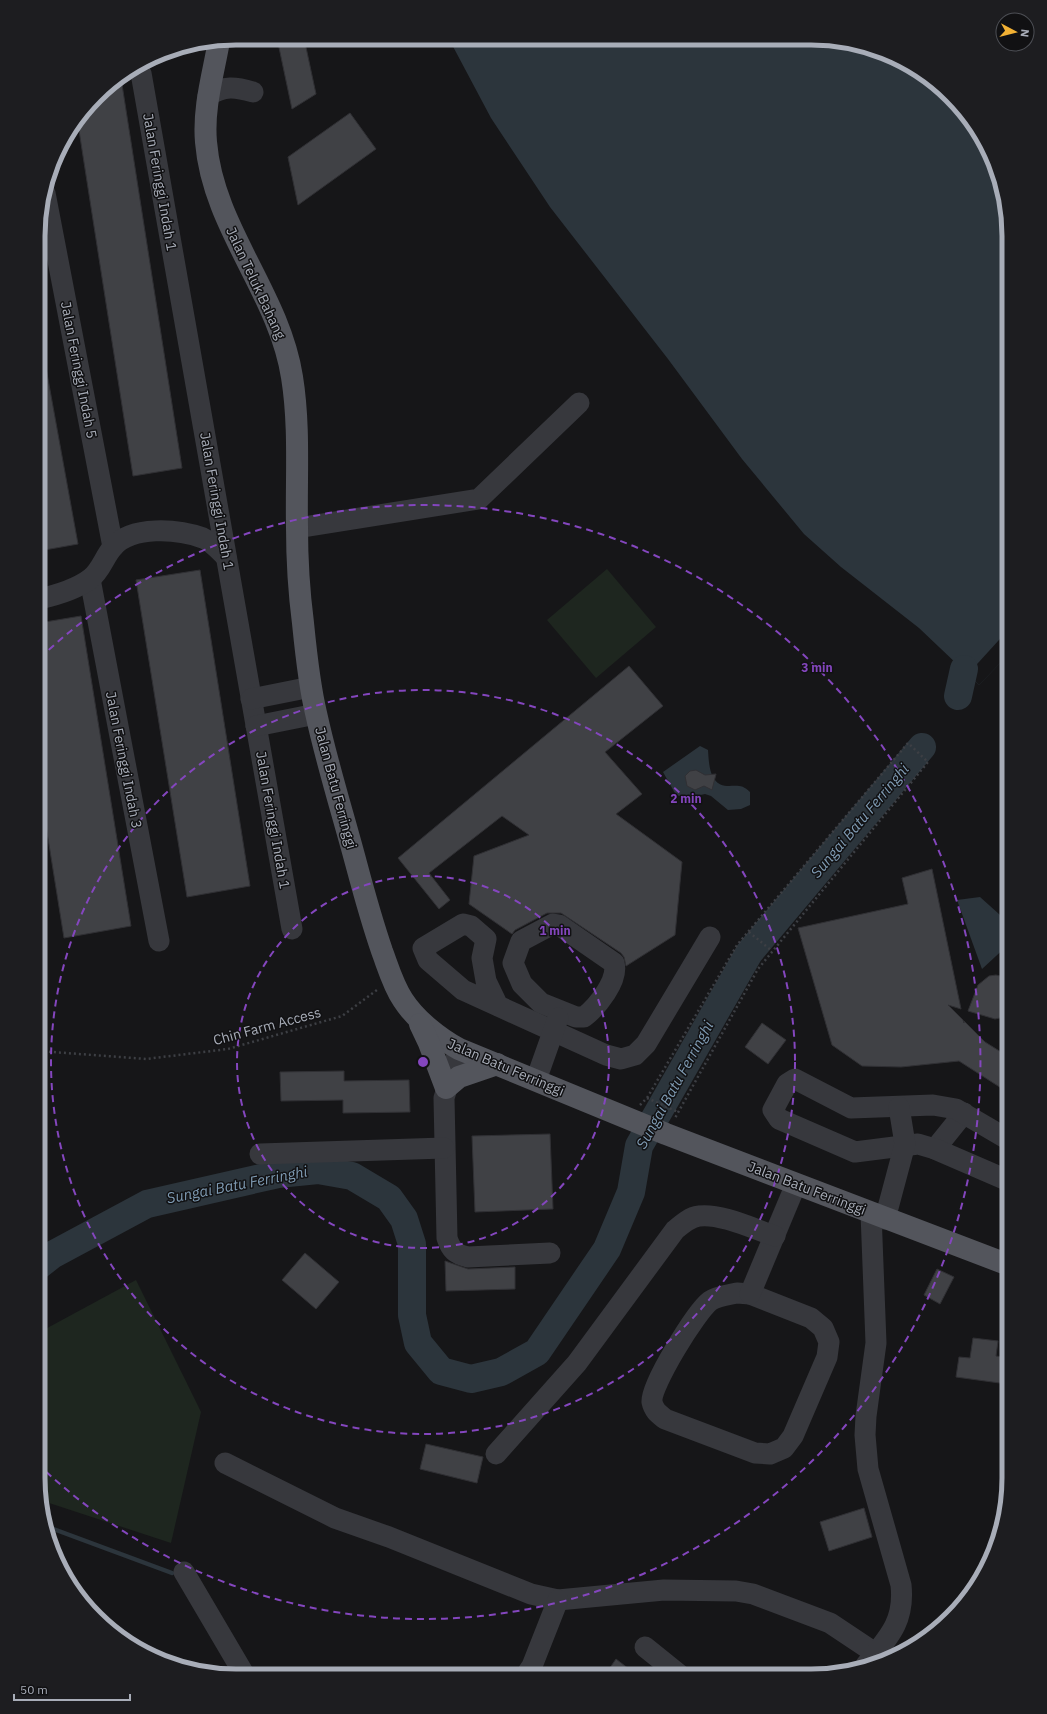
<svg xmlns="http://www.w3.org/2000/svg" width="1047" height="1714" viewBox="0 0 1047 1714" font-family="'IBM Plex Sans',sans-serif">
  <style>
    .green { fill: #1e261f }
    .water { fill: #2c353c }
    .pier { fill: #161618 }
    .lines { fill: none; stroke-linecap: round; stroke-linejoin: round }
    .stream { stroke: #2c353c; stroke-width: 4.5 }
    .river { stroke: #2c353c; stroke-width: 28 }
    .building { fill: #404145; stroke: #303034 }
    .path { stroke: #3d3f44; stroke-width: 2.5; stroke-dasharray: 2 3; stroke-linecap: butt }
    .minor { stroke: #37383d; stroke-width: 21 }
    .major { stroke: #53555c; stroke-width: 22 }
    .ring { fill: none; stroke: #8446be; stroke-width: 2; stroke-dasharray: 7 5 }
    .labels { text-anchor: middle; stroke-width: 3; stroke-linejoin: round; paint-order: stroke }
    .street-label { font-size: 14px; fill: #a8adb8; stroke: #111113 }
    .water-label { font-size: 15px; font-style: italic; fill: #7f9bb3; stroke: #111113 }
    .rim { fill: none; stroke: #a8adb8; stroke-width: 5 }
    .centre { fill: #8446be; stroke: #111113; stroke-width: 2 }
    .ring-label { font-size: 12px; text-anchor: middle; font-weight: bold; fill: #8446be; stroke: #111113; stroke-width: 3; stroke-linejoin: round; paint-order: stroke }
  </style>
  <rect width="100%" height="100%" fill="#161618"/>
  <!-- green -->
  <g class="green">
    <path d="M607,569L656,627L596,678L547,620Z"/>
    <path d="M136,1280L201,1412L171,1543L43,1501L38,1478V1333Z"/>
  </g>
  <!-- water -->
  <g class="water">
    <path d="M449,39L837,40L887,53L932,79L968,116L994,161L1009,236V654L979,685L919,628L841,567L804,534L742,459L668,359L550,207L491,118Z"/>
    <path d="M700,746L708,750C709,763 709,785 727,786C737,786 742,784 750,792V805L741,809L728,810L711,796L705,794L687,798L676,795L663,772Z"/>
    <path d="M980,897L1009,923V944L982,969L957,900Z"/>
  </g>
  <!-- pier -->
  <path class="pier" d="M1009,629V654L979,685L968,674Z"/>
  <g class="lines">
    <!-- stream -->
    <g class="stream">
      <path d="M48,1527L172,1573"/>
      <path d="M96,1615L98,1617"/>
    </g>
    <!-- river -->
    <g class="river">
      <path d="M958,696L964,669"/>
      <path d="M38,1266L52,1255L147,1204L278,1174L318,1170L352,1176L389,1198L404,1219L412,1244V1315L418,1343L441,1371L471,1379L501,1372L537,1352L607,1249L631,1192L639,1146L749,953L922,747"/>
    </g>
  </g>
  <!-- building -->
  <g class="building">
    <path d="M277,38H304L316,94L292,109Z"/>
    <path d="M121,78L182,468L133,476L78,124L105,87Z"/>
    <path d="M350,113L376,149L298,205L288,157Z"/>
    <path d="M39,368H46L78,544L39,551Z"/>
    <path d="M200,570L250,886L187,897L136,580Z"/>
    <path d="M81,616L131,926L64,938L39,782V623Z"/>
    <path d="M629,666L663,706L605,752L642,794L616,814L682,862L675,935L626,966L624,957L621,953L561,913H547L515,930L512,934L469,904L474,856L529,835L502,816L429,873L450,900L439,909L398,858Z"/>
    <path d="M696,770L705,775L716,774L712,790L704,786L695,790L687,786L685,776L690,771Z"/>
    <path d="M932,869L961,1009L948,1005L963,1020L964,1023V1021L985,1042L1009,1057V1093L959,1061L901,1067L862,1066L832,1045L798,928L908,904L902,878Z"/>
    <path d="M996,975L1009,978V1016L995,1019L968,1011L978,985L989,976Z"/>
    <path d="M762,1023L786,1040L768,1064L745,1047Z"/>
    <path d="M344,1071V1081L409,1080L410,1112L343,1113V1100L281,1101L280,1072Z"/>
    <path d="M550,1134L553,1209L475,1212L472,1136Z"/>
    <path d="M305,1253L339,1282L316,1309L282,1280Z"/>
    <path d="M445,1261L468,1269L515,1267V1289L446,1291Z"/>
    <path d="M937,1269L954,1277L940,1304L924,1295Z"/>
    <path d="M973,1338L998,1341L996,1356L1009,1358L1007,1384L956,1377L959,1357L970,1358Z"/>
    <path d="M426,1444L483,1457L477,1483L420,1469Z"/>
    <path d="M864,1508L872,1537L829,1551L820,1522Z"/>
    <path d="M616,1659L638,1676L605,1675Z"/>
  </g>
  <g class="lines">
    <!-- path -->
    <g class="path">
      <path d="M749,932L772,951"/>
      <path d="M39,1051L146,1059L228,1049L342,1016L377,990"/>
      <path d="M647,1098L678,1112"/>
      <path d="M640,1105L647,1098L737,945L908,743L928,762L758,969L675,1118"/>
    </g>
    <!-- minor -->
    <g class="minor">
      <path d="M141,73L292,929"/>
      <path d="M208,96C224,85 236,87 253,92"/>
      <path d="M45,193L113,547"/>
      <path d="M297,528L479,499L579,403"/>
      <path d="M90,579L159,941"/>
      <path d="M39,599C57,595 75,590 90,579C101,571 104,557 113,547C132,525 178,529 203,538C212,542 219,550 226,557"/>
      <path d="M251,699L311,687"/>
      <path d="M256,726L316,714"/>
      <path d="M553,924L559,925L614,963C619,980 597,1007 584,1017H576L541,1003L522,984L513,963L521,941Z"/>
      <path d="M498,1006L486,981L482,958L486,939L471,926L463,924L423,948L428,960L463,990L606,1055L621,1059L635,1055L646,1044L710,937"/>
      <path d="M459,1049L444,1098L447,1238C451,1250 455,1254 468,1257L550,1253"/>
      <path d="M536,1080L558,1018"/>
      <path d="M935,1149L964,1113"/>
      <path d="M260,1154L444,1148"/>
      <path d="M1009,1181L935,1149L918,1144L855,1152L779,1119L773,1110L787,1084L795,1079L851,1108L933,1105L956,1109L1009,1140"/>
      <path d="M885,1219L905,1144L899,1107"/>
      <path d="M737,1293L750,1294L811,1318L823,1328L829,1342L827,1357L793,1436L784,1448L770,1454L755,1453L665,1419C659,1414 654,1411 652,1402C650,1386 696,1312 710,1301C717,1296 728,1295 737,1293Z"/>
      <path d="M750,1294L796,1184"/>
      <path d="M496,1454L577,1363L675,1230C682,1224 690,1217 699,1216C720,1213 754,1229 775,1236"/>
      <path d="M225,1463L335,1518L389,1537L531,1594L558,1600L664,1590L736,1591L753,1594L830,1623L875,1653L885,1661"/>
      <path d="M184,1572L244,1674"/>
      <path d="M645,1647L681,1676"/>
      <path d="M866,1665C888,1638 905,1622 901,1585L868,1469L865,1435L866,1416L876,1343L871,1213"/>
      <path d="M526,1675L532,1666L558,1600"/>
    </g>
    <!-- major -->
    <g class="major">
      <path d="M219,41C213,75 203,108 206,142C213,228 279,293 292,377C300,427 296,477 297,527C297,559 299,592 303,623C306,653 309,684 316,713C327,764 343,814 356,863C364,893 372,922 382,951C388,967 393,985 403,1000C416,1020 439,1038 459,1049L666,1134L1009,1265"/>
      <path d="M420,1024L429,1043L446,1088L459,1077L497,1064"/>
    </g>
  </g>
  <!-- distance rings -->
  <g class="ring">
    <circle cx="423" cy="1062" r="186"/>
    <circle cx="423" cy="1062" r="372"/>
    <path d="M40 658A557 557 0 1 1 40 1466"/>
  </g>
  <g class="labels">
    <!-- street labels -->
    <g class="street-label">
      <text transform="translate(160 182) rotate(80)" y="5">Jalan Feringgi Indah 1</text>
      <text transform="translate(256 283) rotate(65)" y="5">Jalan Teluk Bahang</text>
      <text transform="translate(79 370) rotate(79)" y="5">Jalan Feringgi Indah 5</text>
      <text transform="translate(217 501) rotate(80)" y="5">Jalan Feringgi Indah 1</text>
      <text transform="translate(124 760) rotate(79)" y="5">Jalan Feringgi Indah 3</text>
      <text transform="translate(336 788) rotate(75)" y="5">Jalan Batu Ferringgi</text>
      <text transform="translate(273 820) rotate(80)" y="5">Jalan Feringgi Indah 1</text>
      <text transform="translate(267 1026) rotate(-15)" y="5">Chin Farm Access</text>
      <text transform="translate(506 1067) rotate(23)" y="5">Jalan Batu Ferringgi</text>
      <text transform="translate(807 1188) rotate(21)" y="5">Jalan Batu Ferringgi</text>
    </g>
    <!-- water labels -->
    <g class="water-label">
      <text transform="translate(860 821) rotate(-50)" y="5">Sungai Batu Ferringhi</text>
      <text transform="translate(675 1085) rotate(-61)" y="5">Sungai Batu Ferringhi</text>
      <text transform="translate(237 1185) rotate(-11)" y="5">Sungai Batu Ferringhi</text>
    </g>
  </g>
  <!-- crop -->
  <path d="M0 0H1047V1714H0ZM236 45H811A191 191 0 0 1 1002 236V1478A191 191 0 0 1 811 1669H236A191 191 0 0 1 45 1478V236A191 191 0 0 1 236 45Z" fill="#1d1d20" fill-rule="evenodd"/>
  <path class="rim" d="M236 45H811A191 191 0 0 1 1002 236V1478A191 191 0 0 1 811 1669H236A191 191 0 0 1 45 1478V236A191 191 0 0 1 236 45Z"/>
  <circle cx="423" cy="1062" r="6" class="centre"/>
  <g class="ring-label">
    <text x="817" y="672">3 min</text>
    <text x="686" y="803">2 min</text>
    <text x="555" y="935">1 min</text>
  </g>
  <!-- north arrow -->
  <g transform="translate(1015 32) rotate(97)"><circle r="19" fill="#111113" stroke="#4d4f55"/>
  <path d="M0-3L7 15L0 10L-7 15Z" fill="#f2b134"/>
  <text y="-6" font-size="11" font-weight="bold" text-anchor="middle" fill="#a8adb8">N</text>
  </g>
  <!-- scale -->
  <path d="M14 1694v6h116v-6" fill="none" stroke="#a8adb8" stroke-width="2"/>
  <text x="20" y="1694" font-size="12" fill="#a8adb8" stroke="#111113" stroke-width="3" paint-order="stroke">50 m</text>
</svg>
